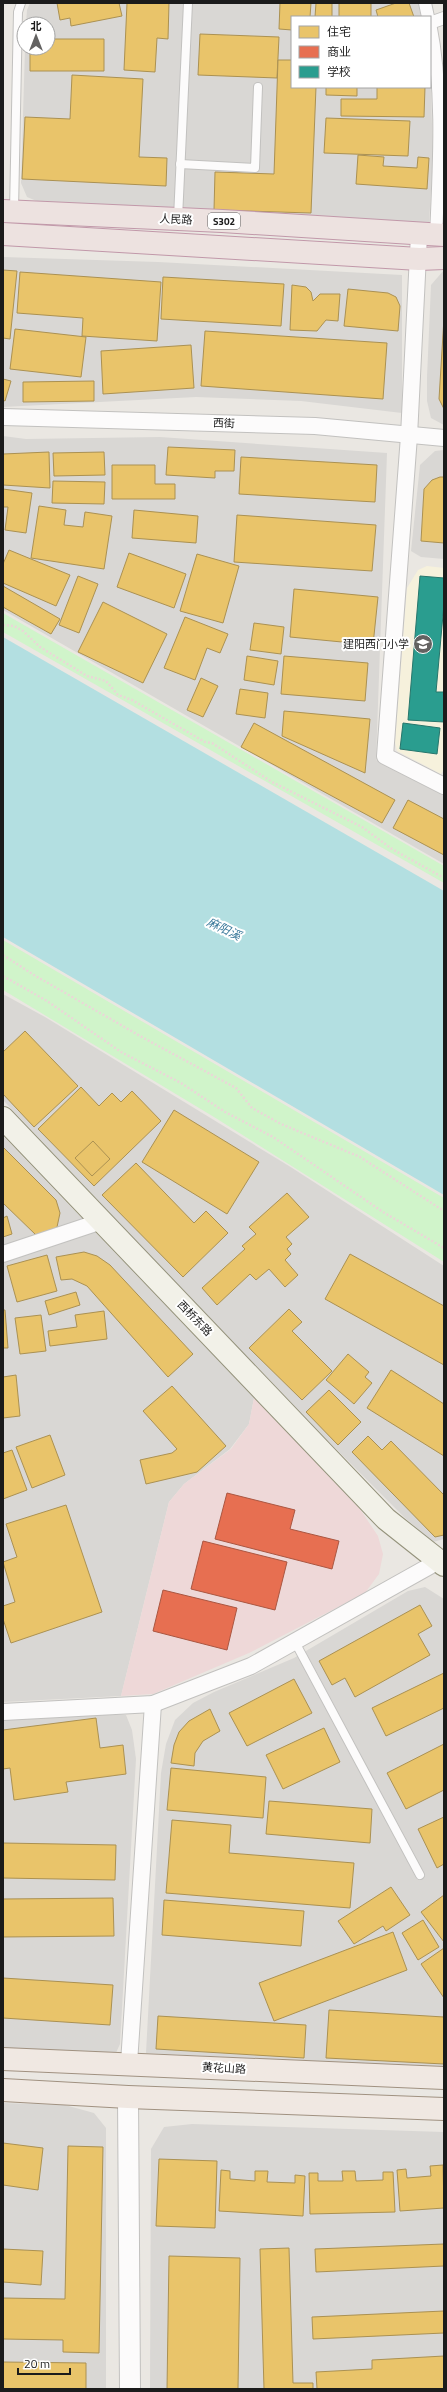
<svg xmlns="http://www.w3.org/2000/svg" width="447" height="2392" viewBox="0 0 447 2392" font-family="'Titillium Web','Noto Sans SC',sans-serif">
  <style>
    .residential { fill: #d9d7d4 }
    .commercial { fill: #eed8d8 }
    .education { fill: #f6f1dc }
    .park { fill: #d0f4ca }
    .water { fill: #b3dfe1 }
    .homes { fill: #e9c46a; stroke: #ab9152 }
    .shops { fill: #e76f51; stroke: #aa5641 }
    .schools { fill: #2a9d8f; stroke: #26766c }
    .lines { fill: none; stroke-linecap: round; stroke-linejoin: round }
    .service-casing { stroke: #c2c1bf; stroke-width: 10 }
    .pedestrian-casing { stroke: #c2c1bf; stroke-width: 14 }
    .minor-casing { stroke: #c2c1bf; stroke-width: 18 }
    .tertiary-casing { stroke: #c2c1bf; stroke-width: 22 }
    .secondary-casing { stroke: #94927b; stroke-width: 24 }
    .primary-casing { stroke: #a09180; stroke-width: 24 }
    .trunk-casing { stroke: #c198a9; stroke-width: 24 }
    .path { stroke: #ead7d7; stroke-width: 2.5; stroke-dasharray: 2 2; stroke-linecap: butt }
    .service { stroke: #fcfbfb; stroke-width: 8 }
    .pedestrian { stroke: #fcfbfb; stroke-width: 12 }
    .minor { stroke: #fcfbfb; stroke-width: 16 }
    .tertiary { stroke: #fcfbfb; stroke-width: 20 }
    .secondary { stroke: #f2f1e8; stroke-width: 22 }
    .primary { stroke: #f0e8e2; stroke-width: 22 }
    .trunk { stroke: #ede2e0; stroke-width: 22 }
    .labels { text-anchor: middle; stroke-width: 4; stroke-linejoin: round; paint-order: stroke }
    .shield { fill: #fff; stroke: #5f5f5f; stroke-width: 1 }
    .shield-label { font-size: 10px; font-weight: bold; fill: #1b1b1b }
    .street-label { font-size: 11px; fill: #1b1b1b; stroke: #fff }
    .poi-label { font-size: 11px; fill: #1b1b1b; stroke: #fff; text-anchor: end }
    .water-label { font-size: 12px; font-style: italic; fill: #39789a; stroke: #fff }
  </style>
  <rect width="100%" height="100%" fill="#eae7e2"/>
  <!-- residential -->
  <g class="residential">
    <path d="M30,3H418L421,17H292V87H430V61L433,157L429,223L39,202L27,197L21,183L25,48H48V24H26L27,10Z"/>
    <path d="M3,257L158,262L402,275V413L301,401L196,397L3,407Z"/>
    <path d="M444,270V425L431,418L427,401V377L431,285Z"/>
    <path d="M3,436L26,439L160,437L387,453L376,760L444,794V864L3,610Z"/>
    <path d="M444,450V559L421,557L411,551L420,465L435,451Z"/>
    <path d="M3,994L45,1017L289,1166L444,1266V1539L433,1542L405,1518L291,1404L3,1100Z"/>
    <path d="M3,1136L254,1398L249,1424L230,1449L184,1484L169,1502L121,1696L3,1702Z"/>
    <path d="M425,1587L444,1599V2068L146,2053L161,1773L166,1744L175,1720L193,1703L214,1692L294,1658L408,1591Z"/>
    <path d="M95,1714L126,1715L132,1730L136,1759L120,2044L115,2055L3,2049V1720Z"/>
    <path d="M3,2103L65,2105L94,2113L106,2128V2389H3Z"/>
    <path d="M192,2124L444,2132V2389H150L151,2149L164,2127Z"/>
  </g>
  <!-- commercial -->
  <path class="commercial" d="M254,1398L360,1509L378,1536L383,1554L379,1574L365,1593L249,1653L153,1694L121,1696L169,1502L184,1484L231,1449L249,1424Z"/>
  <!-- education -->
  <path class="education" d="M427,566L444,568V769L441,774L397,751L395,742L407,588L418,570Z"/>
  <!-- park -->
  <g class="park">
    <path d="M3,613L444,866V883L3,632Z"/>
    <path d="M3,940L444,1198V1262L214,1117L3,990Z"/>
  </g>
  <!-- water -->
  <path class="water" d="M3,637L444,891V1195L3,937Z"/>
  <!-- homes -->
  <g class="homes">
    <path d="M57,3H119L122,16L71,26L70,18L60,20Z"/>
    <path d="M127,3H169L168,39L157,38L155,72L124,70Z"/>
    <path d="M280,3H311L310,17H292V30L279,29Z"/>
    <path d="M316,3H332V17H315Z"/>
    <rect x="339" y="3" width="32" height="14"/>
    <path d="M396,3H409L414,17H378L376,10Z"/>
    <path d="M200,34L279,37L277,78L198,75Z"/>
    <path d="M48,39H104V71H30V48H48Z"/>
    <path d="M278,60H292V87H316L311,213L214,210L215,172L274,174Z"/>
    <path d="M72,75L143,79L139,157L167,158L166,186L22,179L25,117L70,119Z"/>
    <path d="M326,87H357V96L326,95Z"/>
    <path d="M377,87H425L424,117L341,116V99H377Z"/>
    <path d="M326,118L410,121L408,156L324,153Z"/>
    <path d="M358,155L384,157L383,166L417,168L418,157L429,158L427,189L356,184Z"/>
    <path d="M3,270L17,271L10,339L3,338Z"/>
    <path d="M20,272L161,282L157,341L82,336L83,318L17,313Z"/>
    <path d="M163,277L284,284L281,326L161,319Z"/>
    <path d="M292,285L306,287L311,292L313,301L320,294H340L338,321L326,320L317,331L290,330Z"/>
    <path d="M348,289L388,293L396,297L400,306L398,331L344,326Z"/>
    <path d="M444,318V409L439,399Z"/>
    <path d="M15,329L86,337L81,377L10,369Z"/>
    <path d="M205,331L387,343L383,399L201,386Z"/>
    <path d="M191,345L194,388L103,394L101,351Z"/>
    <path d="M3,379L11,381L5,401L3,400Z"/>
    <path d="M94,381V401L23,402V382Z"/>
    <path d="M168,447L235,450L234,471H215V478L166,475Z"/>
    <path d="M49,452L50,488L3,485V454Z"/>
    <path d="M104,452L105,475L54,476L53,453Z"/>
    <path d="M241,457L377,465L375,502L239,494Z"/>
    <path d="M112,465H155V484H175V499H112Z"/>
    <path d="M440,477H444V543L421,541L424,489L432,480Z"/>
    <path d="M53,481L105,482L104,504L52,503Z"/>
    <path d="M3,489L32,493L26,533L5,530L8,507H3Z"/>
    <path d="M39,506L66,510L64,525L83,527L85,512L112,516L104,569L31,558Z"/>
    <path d="M134,510L198,516L196,543L132,538Z"/>
    <path d="M237,515L376,525L372,571L234,562Z"/>
    <path d="M9,550L70,575L56,606L3,583V564Z"/>
    <path d="M129,553L186,574L174,608L117,587Z"/>
    <path d="M197,554L239,566L223,623L180,611Z"/>
    <path d="M78,576L98,584L79,633L59,625Z"/>
    <path d="M3,586L60,619L51,634L3,607Z"/>
    <path d="M294,589L378,597L373,645L290,637Z"/>
    <path d="M103,602L167,634L143,683L78,652Z"/>
    <path d="M185,617L228,634L220,653L207,648L195,680L164,668Z"/>
    <path d="M254,623L284,627L281,654L250,650Z"/>
    <path d="M247,656L278,661L274,685L244,680Z"/>
    <path d="M284,656L368,663L365,701L281,694Z"/>
    <path d="M201,678L218,686L203,717L187,710Z"/>
    <path d="M240,689L268,693L265,718L236,714Z"/>
    <path d="M284,711L370,719L365,773L282,736Z"/>
    <path d="M254,723L395,800L382,823L241,747Z"/>
    <path d="M408,800L444,819V855L393,828Z"/>
    <path d="M25,1031L78,1086L34,1127L3,1094V1052Z"/>
    <path d="M81,1087L99,1106L112,1093L121,1102L132,1091L161,1121L94,1186L38,1129Z"/>
    <path d="M174,1110L259,1162L227,1214L142,1162Z"/>
    <path d="M93,1141L110,1159L92,1176L75,1158Z"/>
    <path d="M3,1147L56,1200L60,1213L57,1227L53,1232L37,1236L3,1203Z"/>
    <path d="M136,1163L194,1223L206,1211L228,1233L183,1277L102,1195Z"/>
    <path d="M287,1193L309,1217L286,1237L292,1244L287,1249L291,1254L285,1260L298,1275L285,1287L269,1269L256,1280L250,1274L217,1305L202,1288L245,1249L242,1246L256,1234L249,1227Z"/>
    <path d="M7,1216L12,1234L3,1237V1218Z"/>
    <path d="M84,1252L97,1256L110,1265L193,1354L168,1377L87,1286L72,1279L61,1280L56,1257Z"/>
    <path d="M350,1254L444,1306V1365L325,1299Z"/>
    <path d="M47,1255L57,1291L17,1302L7,1266Z"/>
    <path d="M76,1292L80,1305L49,1315L45,1301Z"/>
    <path d="M289,1309L302,1322L292,1331L332,1371L302,1400L249,1348Z"/>
    <path d="M3,1310H5L8,1348H3Z"/>
    <path d="M104,1311L107,1339L50,1346L48,1331L77,1327L75,1315Z"/>
    <path d="M41,1315L46,1351L20,1354L15,1318Z"/>
    <path d="M348,1354L369,1372L365,1377L372,1383L354,1404L326,1380Z"/>
    <path d="M391,1370L444,1404V1456L367,1408Z"/>
    <path d="M16,1375L20,1416L3,1418V1377Z"/>
    <path d="M172,1386L226,1446L197,1472L146,1484L140,1460L172,1453L177,1449L143,1411Z"/>
    <path d="M329,1390L361,1422L338,1445L306,1412Z"/>
    <path d="M50,1435L65,1475L32,1488L16,1447Z"/>
    <path d="M368,1436L382,1450L391,1441L444,1495V1535L435,1537L352,1452Z"/>
    <path d="M12,1450L27,1490L3,1499V1453Z"/>
    <path d="M66,1505L102,1612L11,1643L3,1619V1606L15,1602L3,1562L17,1557L6,1524Z"/>
    <path d="M420,1605L432,1626L418,1634L430,1655L355,1697L345,1678L332,1685L319,1661Z"/>
    <path d="M444,1673V1708L386,1736L372,1708Z"/>
    <path d="M294,1679L312,1713L247,1746L229,1713Z"/>
    <path d="M210,1709L220,1731L203,1741L195,1753L194,1766L171,1763L174,1745L179,1732L189,1721Z"/>
    <path d="M96,1718L100,1748L123,1745L126,1774L66,1782L68,1792L14,1800L10,1768L3,1769V1730Z"/>
    <path d="M324,1728L340,1762L283,1789L266,1755Z"/>
    <path d="M444,1744V1790L406,1809L387,1773Z"/>
    <path d="M171,1768L266,1777L263,1818L167,1810Z"/>
    <path d="M269,1801L372,1809L370,1843L266,1834Z"/>
    <path d="M444,1817V1864L437,1868L418,1829Z"/>
    <path d="M172,1820L231,1825L229,1853L354,1863L350,1908L166,1893Z"/>
    <path d="M3,1843L116,1845L115,1880L3,1878Z"/>
    <path d="M391,1887L410,1915L386,1931L383,1926L354,1944L338,1921Z"/>
    <path d="M444,1895V1942L421,1912Z"/>
    <path d="M113,1898L114,1936L3,1937V1899Z"/>
    <path d="M164,1900L304,1911L301,1946L162,1935Z"/>
    <path d="M423,1920L439,1947L418,1960L402,1933Z"/>
    <path d="M393,1932L407,1970L274,2021L259,1983Z"/>
    <path d="M444,1948V1998L421,1964Z"/>
    <path d="M3,1978L113,1985L110,2025L3,2018Z"/>
    <path d="M329,2010L444,2017V2064L326,2058Z"/>
    <path d="M158,2016L306,2025L304,2058L156,2049Z"/>
    <path d="M3,2143L43,2148L38,2190L3,2185Z"/>
    <path d="M68,2146L103,2147L99,2353L63,2352V2340L3,2339V2298L65,2299Z"/>
    <path d="M159,2159L217,2161L215,2228L156,2226Z"/>
    <path d="M443,2165L444,2208L400,2211L397,2170L406,2169L407,2178L431,2176L430,2166Z"/>
    <path d="M221,2170L230,2171V2179L255,2181V2171H268L267,2182L295,2183V2175L305,2176L303,2216L219,2211Z"/>
    <path d="M342,2171H355L356,2181L383,2180V2172H393L395,2212L310,2214L309,2173H318V2181H343Z"/>
    <path d="M444,2244V2266L316,2272L315,2249Z"/>
    <path d="M289,2248L293,2383H313V2389H264L260,2249Z"/>
    <path d="M3,2249L43,2251L41,2285L3,2282Z"/>
    <path d="M169,2256L240,2258L238,2389H167Z"/>
    <path d="M444,2311V2333L313,2339L312,2317Z"/>
    <path d="M444,2356V2389H317L316,2372L372,2369V2360Z"/>
    <path d="M3,2362L86,2363V2389H3Z"/>
  </g>
  <!-- shops -->
  <g class="shops">
    <path d="M227,1493L295,1510L290,1529L339,1541L332,1569L215,1539Z"/>
    <path d="M203,1541L287,1562L275,1610L191,1589Z"/>
    <path d="M163,1590L237,1608L227,1650L153,1631Z"/>
  </g>
  <!-- schools -->
  <g class="schools">
    <path d="M420,576L444,578V604L436,692H444V722L408,720Z"/>
    <path d="M403,723L440,728L437,754L400,749Z"/>
  </g>
  <g class="lines">
    <defs>
      <g id="service">
        <path d="M180,164L255,168L258,87"/>
        <path d="M14,210L18,12L21,3"/>
        <path d="M178,218L188,3"/>
        <path d="M295,1642L420,1875"/>
      </g>
      <g id="pedestrian">
        <path d="M425,3L428,17"/>
        <path d="M430,23C444,93 439,165 436,236"/>
        <path d="M430,23L444,18"/>
      </g>
      <g id="minor">
        <path d="M419,235L409,436L385,756L444,786"/>
        <path d="M3,417L315,426L444,438"/>
        <path d="M3,1254L102,1221"/>
        <path d="M3,1712L153,1704L251,1666L444,1558"/>
        <path d="M129,2063L153,1704"/>
      </g>
      <path id="tertiary" d="M128,2097L130,2389"/>
      <path id="secondary" d="M3,1118L386,1519L444,1565"/>
      <g id="primary">
        <path d="M3,2059L444,2078"/>
        <path d="M3,2090L128,2097L444,2109"/>
      </g>
      <g id="trunk">
        <path d="M3,211L222,221L444,235"/>
        <path d="M3,234L419,259L444,258"/>
      </g>
    </defs>
    <!-- service casing -->
    <use href="#service" class="service-casing"/>
    <!-- pedestrian casing -->
    <use href="#pedestrian" class="pedestrian-casing"/>
    <!-- minor casing -->
    <use href="#minor" class="minor-casing"/>
    <!-- tertiary casing -->
    <use href="#tertiary" class="tertiary-casing"/>
    <!-- secondary casing -->
    <use href="#secondary" class="secondary-casing"/>
    <!-- primary casing -->
    <use href="#primary" class="primary-casing"/>
    <!-- trunk casing -->
    <use href="#trunk" class="trunk-casing"/>
    <!-- path -->
    <g class="path">
      <path d="M3,625L14,626L23,631L40,647L87,676L106,681L118,695L132,700L205,742L212,743L272,782L362,827L392,849L444,878"/>
      <path d="M3,955L34,975L140,1036L236,1088L252,1108L281,1124L360,1157L444,1211"/>
      <path d="M3,976L47,1001L121,1052L181,1083L225,1112L273,1137L383,1212L444,1248"/>
    </g>
    <!-- service -->
    <use href="#service" class="service"/>
    <!-- pedestrian -->
    <use href="#pedestrian" class="pedestrian"/>
    <!-- minor -->
    <use href="#minor" class="minor"/>
    <!-- tertiary -->
    <use href="#tertiary" class="tertiary"/>
    <!-- secondary -->
    <use href="#secondary" class="secondary"/>
    <!-- primary -->
    <use href="#primary" class="primary"/>
    <!-- trunk -->
    <use href="#trunk" class="trunk"/>
  </g>
  <!-- icons -->
  <defs>
    <symbol id="school-disc" viewBox="-11 -11 22 22"><circle r="9.5" fill="#636261" stroke="#fff"/><path d="M0-5L7-2L0 1L-7-2ZM-4 1L0 2.5L4 1V4Q0 6-4 4Z" fill="#fff"/></symbol>
  </defs>
  <g fill-rule="evenodd">
    <use href="#school-disc" x="412" y="633" width="22" height="22"/>
  </g>
  <g class="labels">
    <!-- shield labels -->
    <rect class="shield" x="208" y="213" width="32" height="16" rx="3"/>
    <g class="shield-label">
      <text x="224" y="225">S302</text>
    </g>
    <!-- street labels -->
    <g class="street-label">
      <text transform="translate(176 219) rotate(3)" y="4">人民路</text>
      <text transform="translate(224 423) rotate(2)" y="4">西街</text>
      <text transform="translate(195 1318) rotate(46)" y="4">西桥东路</text>
      <text transform="translate(224 2068) rotate(3)" y="4">黄花山路</text>
    </g>
    <!-- poi labels -->
    <g class="poi-label">
      <text x="409" y="648">建阳西门小学</text>
    </g>
    <!-- water labels -->
    <g class="water-label">
      <text transform="translate(224 929) rotate(26)" y="4">麻阳溪</text>
    </g>
  </g>
  <!-- border -->
  <rect width="447" height="2392" fill="none" stroke="#1b1b1b" stroke-width="8"/>
  <!-- legend -->
  <rect x="291" y="16" width="140" height="72" fill="#ffffff" stroke="#a4a4a4"/>
  <rect x="299" y="26" width="20" height="12" fill="#e9c46a" stroke="#a4a4a4"/>
  <text x="327" y="36" font-size="12" fill="#1b1b1b">住宅</text>
  <rect x="299" y="46" width="20" height="12" fill="#e76f51" stroke="#a4a4a4"/>
  <text x="327" y="56" font-size="12" fill="#1b1b1b">商业</text>
  <rect x="299" y="66" width="20" height="12" fill="#2a9d8f" stroke="#a4a4a4"/>
  <text x="327" y="76" font-size="12" fill="#1b1b1b">学校</text>
  <!-- north arrow -->
  <g transform="translate(36 36)"><circle r="19" fill="#ffffff" stroke="#a4a4a4"/>
  <path d="M0-3L7 15L0 10L-7 15Z" fill="#636261"/>
  <text y="-6" font-size="11" font-weight="bold" text-anchor="middle" fill="#1b1b1b">北</text>
  </g>
  <!-- scale -->
  <path d="M18 2368v6h52v-6" fill="none" stroke="#1b1b1b" stroke-width="2"/>
  <text x="24" y="2368" font-size="12" fill="#1b1b1b" stroke="#ffffff" stroke-width="3" paint-order="stroke">20 m</text>
</svg>
